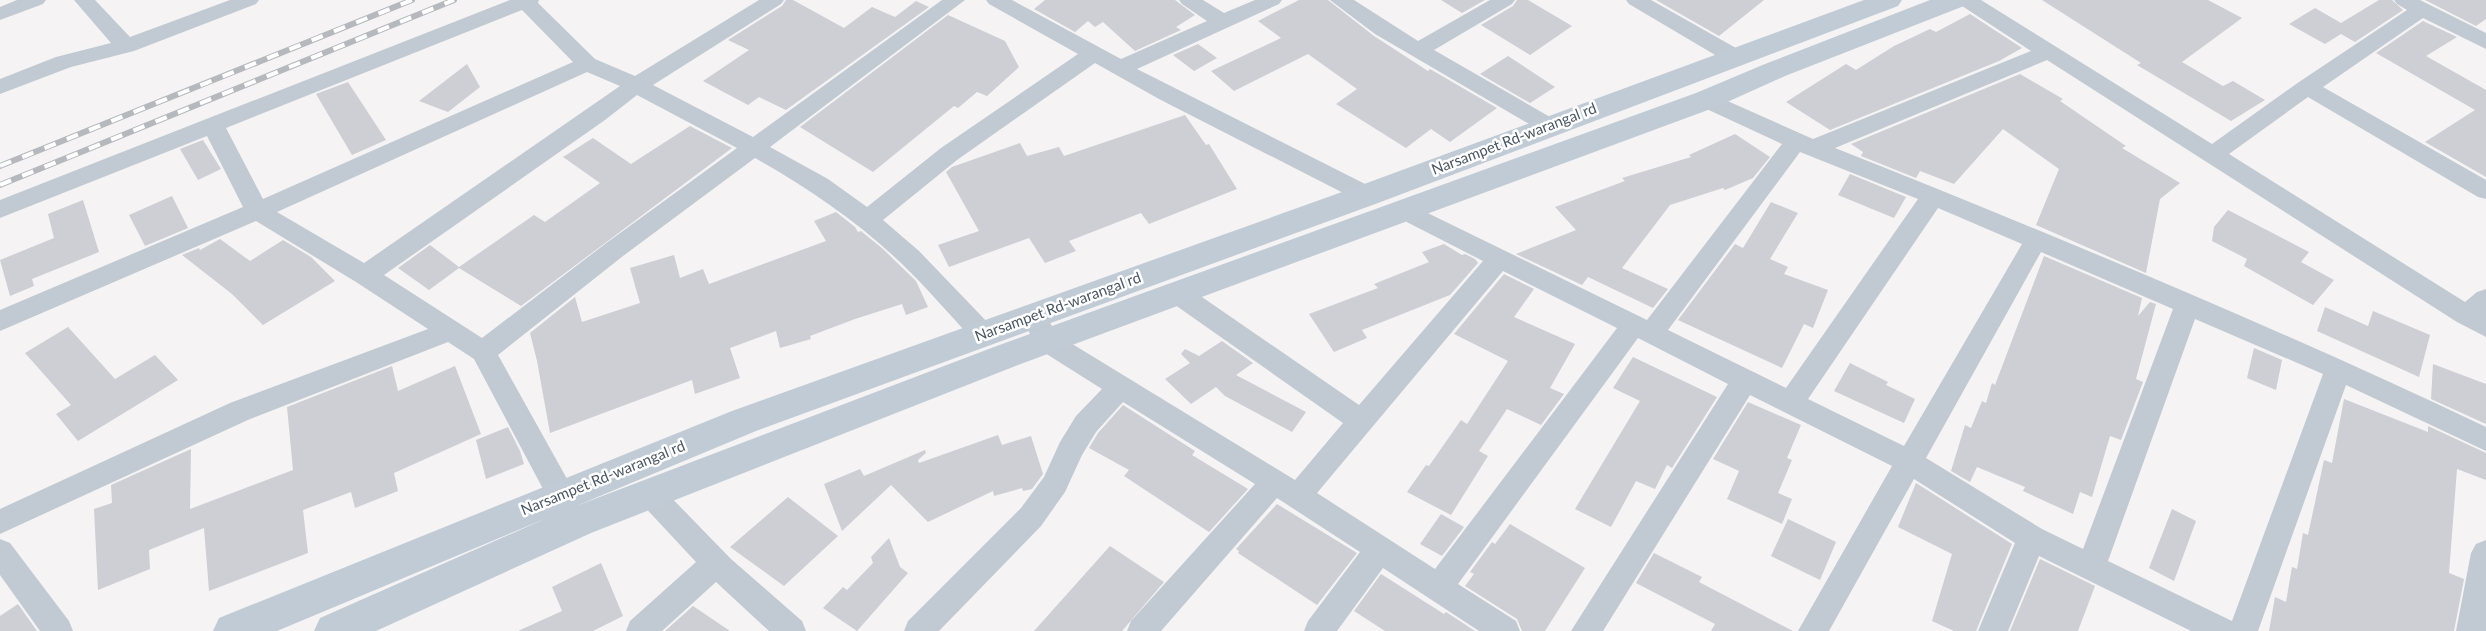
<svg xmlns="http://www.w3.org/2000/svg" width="2486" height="631" viewBox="0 0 2486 631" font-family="Lato,sans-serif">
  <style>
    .building { fill: #cdcfd5 }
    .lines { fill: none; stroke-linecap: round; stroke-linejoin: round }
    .street { fill: #c1cad2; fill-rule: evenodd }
    .secondary { fill: #c1cbd6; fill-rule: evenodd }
    .rail-casing { stroke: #b5b8bd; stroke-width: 6 }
    .rail { stroke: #fff; stroke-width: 4; stroke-dasharray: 12; stroke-linecap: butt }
    .labels { text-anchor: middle; stroke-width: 5; stroke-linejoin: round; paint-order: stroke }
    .street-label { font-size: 15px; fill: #4a5661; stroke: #fff }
  </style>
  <rect width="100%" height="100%" fill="#f5f3f3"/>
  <!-- building -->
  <g class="building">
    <path d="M786,0H793L844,28L872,7L895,17L916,1L929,7L786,110L759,97L748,105L703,81L749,50L728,40L782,6Z"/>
    <path d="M1045,0H1175L1195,15L1176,27L1181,30L1135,51L1103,22L1095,27L1088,21L1075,32L1034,9Z"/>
    <path d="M1299,0H1328L1374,36L1428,71L1430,69L1497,108L1450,142L1431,129L1406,148L1336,104L1357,89L1308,54L1234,91L1211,71L1281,38L1258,21Z"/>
    <path d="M1441,0H1485L1462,13Z"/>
    <path d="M1517,0H1528L1572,26L1530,55L1481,25L1513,6Z"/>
    <path d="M1656,0H1764L1719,36Z"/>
    <path d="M2042,0H2208L2242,18L2182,62L2223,86L2233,81L2265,100L2231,121L2137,65L2141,63Z"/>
    <path d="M2379,0H2392L2403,10L2355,42L2341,34L2325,44L2289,24L2315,8L2341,23Z"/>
    <path d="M2425,0H2486V19L2476,26Z"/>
    <path d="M1970,14L2022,48L1999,61L1830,130L1786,102L1846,64L1856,70L1894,46L1930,29L1936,32Z"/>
    <path d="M948,15L1005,41L1019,67L987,96L977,92L958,108L954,106L873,172L800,127Z"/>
    <path d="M2423,21L2457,37L2426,56L2486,90V177L2425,142L2475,110L2376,53Z"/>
    <path d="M1198,44L1217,58L1194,71L1173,55Z"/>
    <path d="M1508,56L1555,87L1530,103L1480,74Z"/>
    <path d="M467,64L480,87L448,112L419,101Z"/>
    <path d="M2020,74L2063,99L2060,101L2126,146L2122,148L2180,183L2160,199L2146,273L2036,225L2059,169L2003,129L1954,184L1920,171L1916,178L1861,156L1863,152L1851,144Z"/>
    <path d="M348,82L386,140L352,155L316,94Z"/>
    <path d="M1185,115L1206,145L1209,144L1237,189L1149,224L1141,213L1069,241L1076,251L1045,263L1029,238L949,267L938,245L979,231L946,172L952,167L1020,143L1027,156L1059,147L1064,156Z"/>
    <path d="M690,126L732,148L521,306L459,268L429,290L398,268L430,245L459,267L534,215L545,222L600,183L563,157L593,138L631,164Z"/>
    <path d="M1735,134L1770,157L1753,178L1725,190L1723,188L1670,205L1622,268L1668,289L1653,308L1588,277L1582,285L1516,254L1576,230L1555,207L1625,181L1622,178L1691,157L1689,155Z"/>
    <path d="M203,140L221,169L198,180L180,149Z"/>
    <path d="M1850,174L1906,197L1894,218L1838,195Z"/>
    <path d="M172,196L188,228L145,246L129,215Z"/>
    <path d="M83,200L99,252L32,279L34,286L10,296L0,260L54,238L48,214Z"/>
    <path d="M1771,202L1798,213L1770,259L1788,267L1784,274L1828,290L1813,328L1804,324L1782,368L1678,320L1735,244L1743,248Z"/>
    <path d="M2228,210L2309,252L2301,262L2334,280L2313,305L2244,266L2247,259L2212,241L2214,227Z"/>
    <path d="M836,212L855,227L858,232L861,231L883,249L916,281L928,307L906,315L902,304L855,319L810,336L811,339L780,348L776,331L730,348L740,378L695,394L692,380L550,433L537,361L530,333L575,297L582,322L640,303L630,268L674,255L680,278L703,269L709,284L826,241L814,221Z"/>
    <path d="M220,239L250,261L283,240L311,257L335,281L263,325L232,294L182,255L199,248L200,250Z"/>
    <path d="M1444,244L1462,255L1465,254L1475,259L1478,263L1450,295L1362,330L1367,338L1334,352L1309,314L1378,288L1374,284L1429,262L1422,252Z"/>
    <path d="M2044,256L2142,298L2138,316L2150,302L2156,304L2136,379L2143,382L2121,440L2110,436L2092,497L2080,492L2073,514L2023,491L2025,487L1977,467L1970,482L1951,471L1965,425L1971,428L1982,401L1986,403L1992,383L1995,385Z"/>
    <path d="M1504,274L1534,289L1514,317L1575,344L1550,388L1564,394L1541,425L1507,409L1479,451L1488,456L1451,515L1407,492L1426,465L1429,466L1461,420L1467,424L1508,361L1454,334Z"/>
    <path d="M2325,307L2368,326L2373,311L2430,335L2419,377L2317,331Z"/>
    <path d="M68,327L115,379L155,355L178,380L78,441L56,414L71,405L25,353Z"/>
    <path d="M1222,341L1253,363L1236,375L1306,412L1292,432L1225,396L1216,387L1191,404L1165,379L1190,363L1181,354L1185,349L1199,356Z"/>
    <path d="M2254,348L2282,360L2276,390L2247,378Z"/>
    <path d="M1633,357L1717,397L1672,468L1667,465L1655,489L1636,481L1611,527L1575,509L1640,401L1613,388Z"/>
    <path d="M1850,363L1888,382L1886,385L1915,399L1904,423L1834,391Z"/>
    <path d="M2433,364L2486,384V424L2431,399Z"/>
    <path d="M392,366L398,391L455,366L481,434L394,473L398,491L355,508L351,492L303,510L308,553L209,591L204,528L149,550L150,569L98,590L94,509L112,503L111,485L191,449L190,509L293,470L287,407Z"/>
    <path d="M2344,399L2428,432V426L2486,453V480L2457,469L2449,573L2464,579L2454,631H2269L2275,597L2286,602L2292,567L2297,569L2303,533L2308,535L2324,460L2332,463Z"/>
    <path d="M1748,402L1801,425L1787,458L1792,460L1778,493L1792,499L1782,524L1727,499L1739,471L1713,459Z"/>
    <path d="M1123,405L1195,451L1192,455L1248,489L1209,532L1124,476L1129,470L1089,448L1098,433Z"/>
    <path d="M508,427L520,451L524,464L486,479L476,440Z"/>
    <path d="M998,435L1002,445L1031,436L1043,474L1032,489L1023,491L1022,488L994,496L993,491L928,522L891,485L842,531L824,484L860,469L864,476L925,450L926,453L918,460L919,463Z"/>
    <path d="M1916,483L2012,544L1976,631H1954L1932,621L1952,554L1898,527Z"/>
    <path d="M788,497L838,536L784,586L730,547Z"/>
    <path d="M1277,504L1357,553L1317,605L1238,553L1239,551L1236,549Z"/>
    <path d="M2172,509L2196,521L2174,581L2149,568Z"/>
    <path d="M1441,514L1464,527L1442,556L1420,544Z"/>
    <path d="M1788,519L1836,542L1820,580L1771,556Z"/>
    <path d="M1510,524L1585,568L1545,631H1522L1517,619L1465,586L1474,574L1470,572L1492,542L1495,544Z"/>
    <path d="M889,538L900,567L908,573L857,631L823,608L843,587L847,590L873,563L871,557Z"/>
    <path d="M1110,546L1164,582L1122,631H1034Z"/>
    <path d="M1654,553L1702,577L1699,582L1793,631H1711L1715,624L1636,583Z"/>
    <path d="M2040,559L2095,586L2078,631H2010Z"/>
    <path d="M601,563L623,616L593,631H518L562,611L552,587Z"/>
    <path d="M1381,574L1444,614L1446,612L1475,631H1385L1354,611Z"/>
    <path d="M18,604L37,631H0V616Z"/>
    <path d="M693,606L730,631H665Z"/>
  </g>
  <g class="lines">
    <!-- street -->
    <g class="street">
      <path d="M17,0H46L43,4L0,20V7Z"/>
      <path d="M74,0H95L130,37L230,0H259L256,4L134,51L71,67L0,94V79L56,57L111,43Z"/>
      <path d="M510,0H539L538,3L595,59L635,76L759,0H784L781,4L653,85L753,137L942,0H965L770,147L828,179L867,207L941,148L1078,54L989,4L986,0H1012L1121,59L1207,21L1182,4L1179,0H1203L1224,13L1255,0H1282L1279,4L1137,69L1375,189L1379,195L1375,201L1367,203L1359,201L1159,99L1095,63L957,160L883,220L919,251L992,327L996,334L992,341L983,344L974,341C950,315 927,288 901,263C857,221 808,188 755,158L623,256L498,355L571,486L575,495L571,504L561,507L551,504L474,359L448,342L250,419L0,534V509L230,403L428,329L356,282L256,221L0,331V310L243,207L207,136L0,218V200ZM522,10L573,62L263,199L226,128ZM587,72L620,86L364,263L277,212ZM637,95L737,148L605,244L482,338L384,275L605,120Z"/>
      <path d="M1330,0H1354L1418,41L1490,0H1515L1512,4L1434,50L1557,121L1560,126L1557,131L1549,134L1541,131L1375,34Z"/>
      <path d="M1626,0H1651L1743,52L1746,57L1743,62L1735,64L1727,62L1629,4Z"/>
      <path d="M1956,0H1981L2212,144L2299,82L2407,10L2397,4L2394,0H2420L2486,33V49L2423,18L2323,87L2486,180V199L2478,197L2308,97L2229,154L2465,302L2477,292L2486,289V337L2457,322L2047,60L1835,148C2054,235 2273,326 2486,427V451L2346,385L2258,631H2191L2039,556L2008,631H1978L2015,543L1914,479L1829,631H1798L1892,466L1750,395L1603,631H1571L1728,384L1638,338L1458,584L1516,621L1520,631H1479L1383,568L1337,631H1304L1308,621L1360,552L1277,498L1161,631H1127L1131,621L1255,484L1123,402L1096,432L1082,455L1065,492L1041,526L939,631H904L908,621L1021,508L1044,477L1060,442L1076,416L1102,389L1037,348L1021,316L1025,309L1034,306L1043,309L1056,334L1295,480L1343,423L1168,300L1164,293L1168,286L1177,283L1186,286L1359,405L1483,261L1395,216L1391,210L1395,204L1403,201L1647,320L1782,144L1698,105L1695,100L1698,95L1706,93L1714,95L1813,139L2031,51L1959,4ZM1800,152L1918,199L1786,388L1668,330ZM1938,208L2022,244L1904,446L1808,399ZM2041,252L2173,309L2083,549L2042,529L1926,458ZM1503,271L1617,328L1435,569L1317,493ZM2195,319L2323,374L2232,621L2108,561Z"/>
      <path d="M650,482L660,486L731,559L802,621L806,631H769L716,582L662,631H626L630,621L696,562L640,502L636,494L640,486Z"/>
      <path d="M0,539L10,543L69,621L73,631H40L0,575Z"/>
      <path d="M2486,540V631H2456L2471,553L2476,544Z"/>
    </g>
    <!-- secondary -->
    <path class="secondary" d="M1864,0H1902L1898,6L1378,203L756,431L576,506L994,347L1696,93L1765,64L1930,0H1968L1964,6L1785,76L1716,107L1018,365L591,533L376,631H314L320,618L547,518L277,631H213L219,618L732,411L1356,187Z"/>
    <defs>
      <g id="rail">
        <path d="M0,166L412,0"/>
        <path d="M0,185L454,0"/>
      </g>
    </defs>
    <!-- rail casing -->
    <use href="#rail" class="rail-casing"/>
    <!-- rail -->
    <use href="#rail" class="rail"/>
  </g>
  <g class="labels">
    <!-- street labels -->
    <g class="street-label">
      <text transform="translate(1514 139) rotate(-21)" y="5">Narsampet Rd-warangal rd</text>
      <text transform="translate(1058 307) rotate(-20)" y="5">Narsampet Rd-warangal rd</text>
      <text transform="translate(603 478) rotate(-22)" y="5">Narsampet Rd-warangal rd</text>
    </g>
  </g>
</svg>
